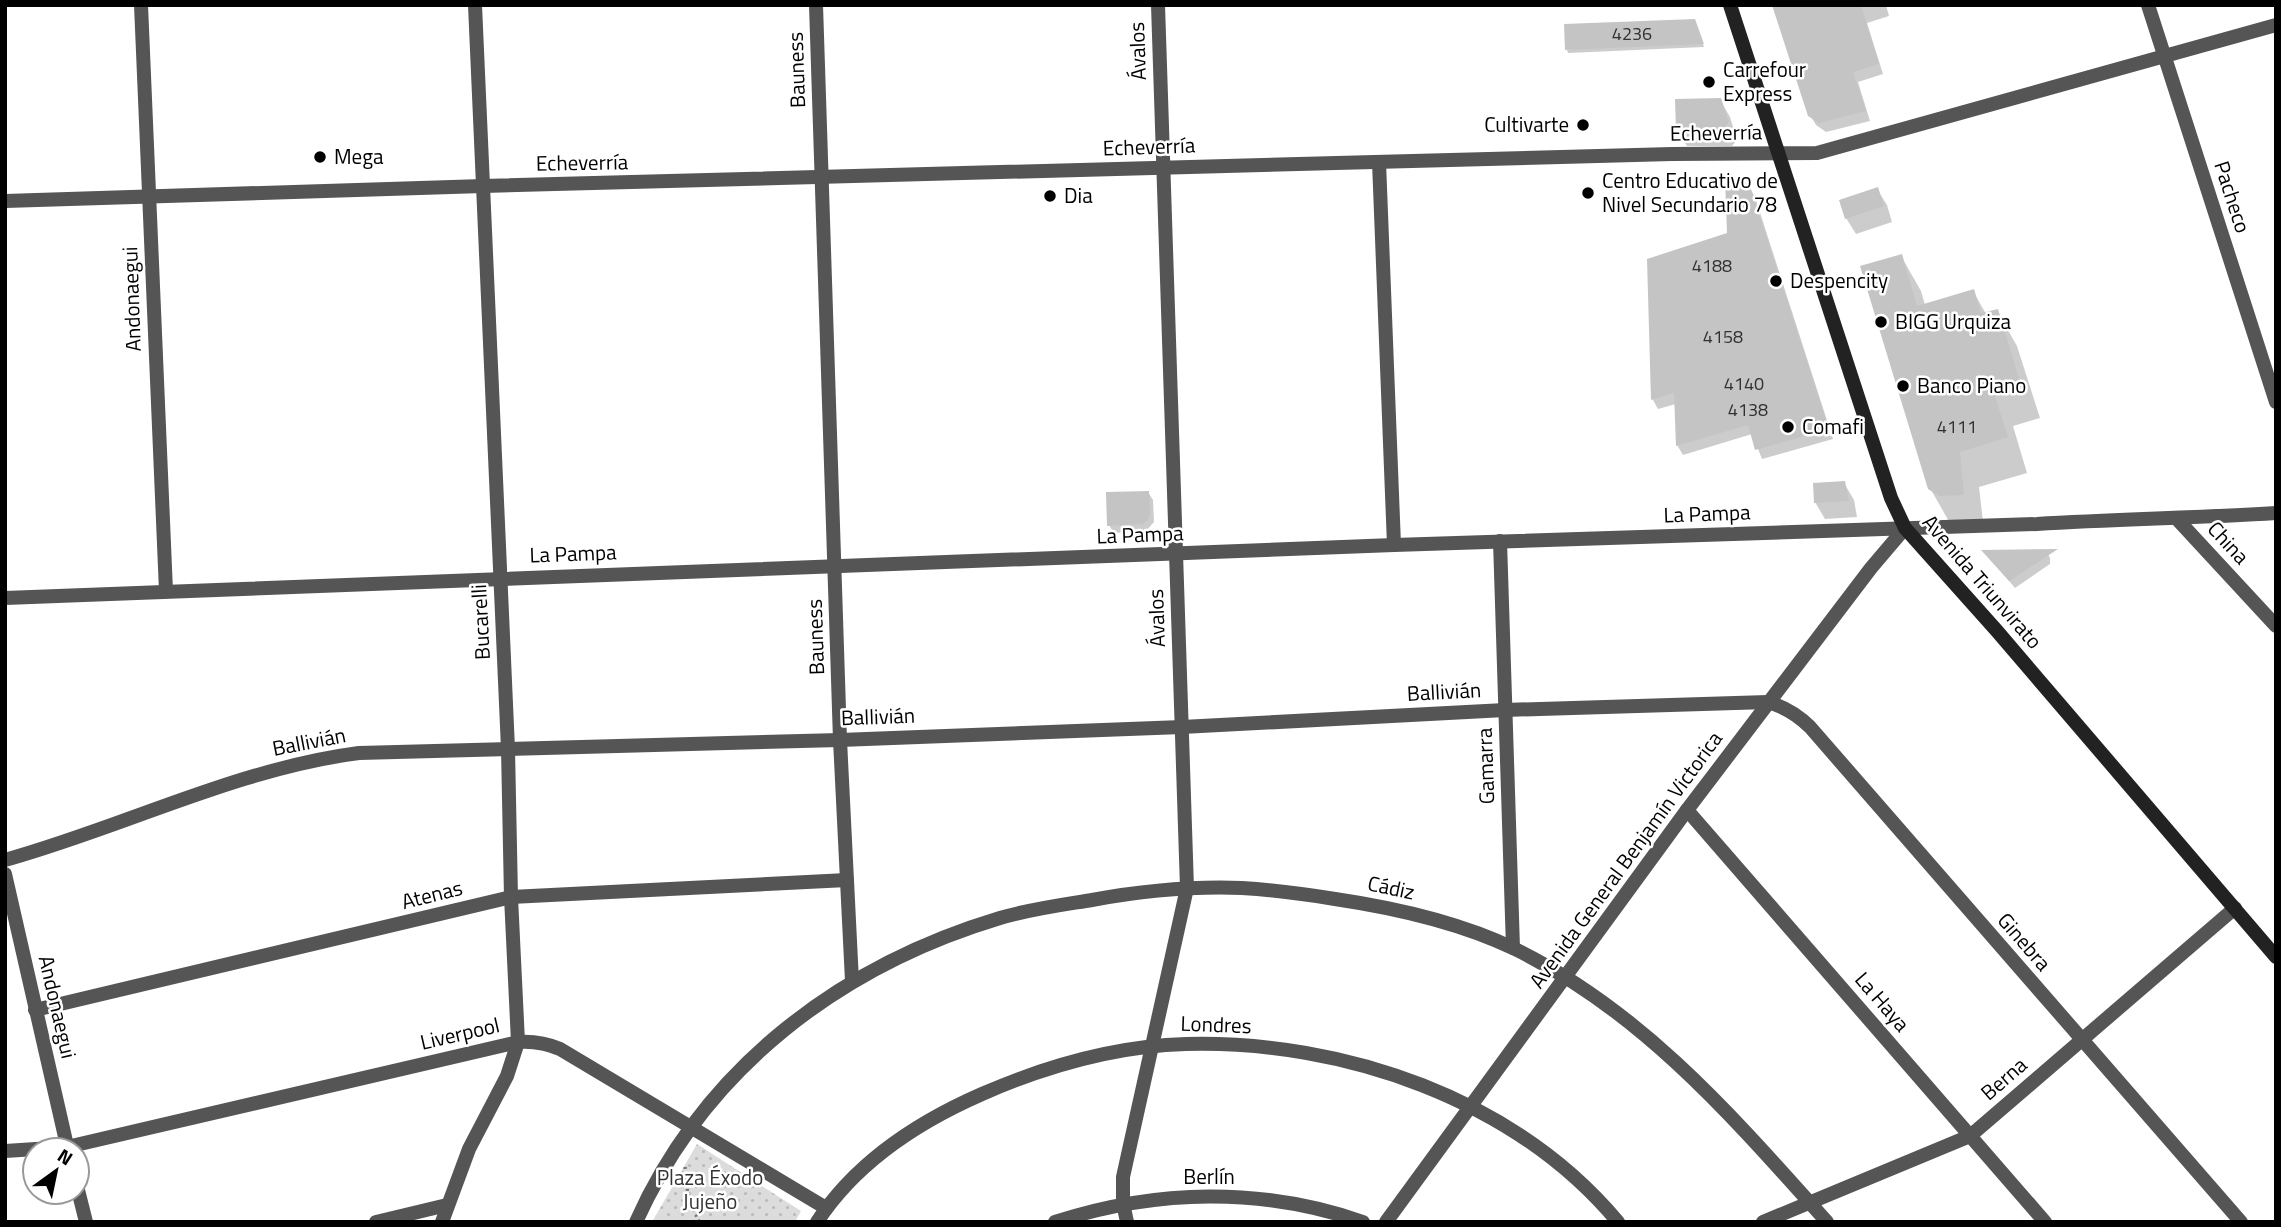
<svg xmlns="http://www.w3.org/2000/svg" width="2281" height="1227" viewBox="0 0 2281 1227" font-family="'Titillium Web',sans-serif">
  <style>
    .park { fill: url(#park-dots) }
    .shadow { fill: #0003 }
    .building { fill: #c4c4c4 }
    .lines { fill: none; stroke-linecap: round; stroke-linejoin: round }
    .path { stroke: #777; stroke-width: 3.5; stroke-dasharray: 2 3.5; stroke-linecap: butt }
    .minor { stroke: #555; stroke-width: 14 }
    .tertiary { stroke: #555; stroke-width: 14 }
    .secondary { stroke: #222; stroke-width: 14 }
    .poi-dot { fill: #000; stroke: #fff; stroke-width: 2.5 }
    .labels { text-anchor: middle; stroke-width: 5; stroke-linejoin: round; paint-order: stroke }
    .number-label { font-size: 18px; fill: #313131 }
    .street-label { font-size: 21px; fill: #000; stroke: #fff }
    .poi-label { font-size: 21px; fill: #000; stroke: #fff; text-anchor: start }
    .park-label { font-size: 21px; fill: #333; stroke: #fff }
  </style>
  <defs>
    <pattern id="park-dots" width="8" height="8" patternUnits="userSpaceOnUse" patternTransform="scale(1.75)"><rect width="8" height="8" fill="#dcdcdc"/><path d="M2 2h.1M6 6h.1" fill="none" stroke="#bbb" stroke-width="1.8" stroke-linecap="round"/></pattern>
  </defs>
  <rect width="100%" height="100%" fill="#fff"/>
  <!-- park -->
  <path class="park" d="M697,1144L801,1211L795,1222H652Z"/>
  <!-- shadow -->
  <g class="shadow">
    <path d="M1497,5H1542L1498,7Z"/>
    <path d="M1773,5H1886L1889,16L1867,23L1883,74L1858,82L1870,121L1826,132L1816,125L1810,115Z"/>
    <path d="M1696,24L1704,47L1568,53L1567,50Z"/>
    <path d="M1720,100L1730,117L1737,140L1732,146H1687L1677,130Z"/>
    <path d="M1749,187L1755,197L1833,439L1762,459L1752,434L1683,455L1677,445L1676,404L1658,409L1653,400L1648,260L1729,235Z"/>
    <path d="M1877,189L1887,205L1892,222L1856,234L1846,218Z"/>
    <path d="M1901,256L1921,291L1925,305L1973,291L1986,314L1997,311L2017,346L2040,418L2013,426L2027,473L1979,487L1984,530L1951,525L1930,488Z"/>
    <path d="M1844,483L1854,500L1857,517L1825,519L1815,502Z"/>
    <path d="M1148,492L1153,500L1154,522L1146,531L1114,533L1109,525Z"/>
    <path d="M2046,550L2050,558V564L2015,588L1984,551Z"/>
  </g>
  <!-- building -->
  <g class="building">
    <path d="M1772,5H1861L1879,64L1853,72L1866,111L1819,123L1808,116Z"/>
    <path d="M1695,19L1704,44L1565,50L1564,24Z"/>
    <path d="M1721,98L1729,122L1723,130H1676L1675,99Z"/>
    <path d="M1725,178L1741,180L1750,186L1829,429L1755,450L1748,425L1676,446L1674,393L1651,400L1647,259L1727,233Z"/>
    <path d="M1878,187L1884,206L1845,219L1839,200Z"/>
    <path d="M1902,254L1917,306L1974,289L1981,313L1998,309L2020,382L1993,390L2008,437L1960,452L1964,495L1939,496L1928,489L1860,266Z"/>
    <path d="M1845,481L1849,501L1814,503L1813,483Z"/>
    <path d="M1149,491L1150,514L1147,521L1142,524L1107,526L1106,492Z"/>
    <path d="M2058,549L2009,581L1981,550Z"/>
  </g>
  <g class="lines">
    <!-- path -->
    <path class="path" d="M685,1167L688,1196L699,1222"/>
    <!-- minor -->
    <g class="minor">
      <path d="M141,5L166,591"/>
      <path d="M816,5L840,740L852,981"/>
      <path d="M2148,5L2276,402"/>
      <path d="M1379,162L1394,545"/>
      <path d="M5,201L483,186L1672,154L1817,153L2276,25"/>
      <path d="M2177,519L2276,626"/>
      <path d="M1500,541L1513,948"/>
      <path d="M1687,810L2045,1222"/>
      <path d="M5,860C124,827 236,769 359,753L840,740L1182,727L1505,710L1768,702C1785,707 1797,714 1810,727L2241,1222"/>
      <path d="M5,874L68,1150"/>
      <path d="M35,1010L511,897L847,880"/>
      <path d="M5,1151L67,1147L518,1042C534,1041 546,1043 560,1049L826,1208"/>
      <path d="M77,1186L86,1222"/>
      <path d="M376,1222L447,1205"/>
      <path d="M442,1222L469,1149L507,1076L518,1042L511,897L508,749L475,5"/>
      <path d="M636,1222C705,1068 840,966 1000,918C1030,909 1061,905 1092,900C1141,891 1191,886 1242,888C1273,890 1304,894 1335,899C1396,908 1459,922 1515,949C1642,1011 1734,1118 1827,1222"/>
      <path d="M817,1222C856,1162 918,1122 982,1094C1046,1066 1117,1046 1186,1044C1344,1040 1515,1099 1618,1222"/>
      <path d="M1055,1222C1157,1189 1262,1187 1363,1222"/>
      <path d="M1127,1222L1123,1203V1177L1187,888L1158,5"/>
      <path d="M1763,1222L1970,1136L2235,908"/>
    </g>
    <!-- tertiary -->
    <g class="tertiary">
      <path d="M5,598L1394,545L2037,524C2117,519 2196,518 2276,513"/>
      <path d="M1386,1222L1687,810L1871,568L1905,528"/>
    </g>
    <!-- secondary -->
    <path class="secondary" d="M1730,5L1891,498L1905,528L1997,631L2276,957"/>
  </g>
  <!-- markers -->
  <g class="poi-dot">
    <circle cx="1709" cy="82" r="7"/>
    <circle cx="1583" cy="125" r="7"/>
    <circle cx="320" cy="157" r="7"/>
    <circle cx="1588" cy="193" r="7"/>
    <circle cx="1050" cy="196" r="7"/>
    <circle cx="1776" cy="281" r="7"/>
    <circle cx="1881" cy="322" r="7"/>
    <circle cx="1903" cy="386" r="7"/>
    <circle cx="1788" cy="427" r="7"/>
  </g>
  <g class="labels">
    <!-- number labels -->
    <g class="number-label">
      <text x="1632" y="40">4236</text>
      <text x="1712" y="272">4188</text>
      <text x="1723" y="343">4158</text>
      <text x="1744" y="390">4140</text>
      <text x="1748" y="416">4138</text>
      <text x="1957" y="433">4111</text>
    </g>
    <!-- street labels -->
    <g class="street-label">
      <text transform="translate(1138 51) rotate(-92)" y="7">Ávalos</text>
      <text transform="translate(797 70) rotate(-92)" y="7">Bauness</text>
      <text transform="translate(1716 133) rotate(-1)" y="7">Echeverría</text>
      <text transform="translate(1149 147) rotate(-2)" y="7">Echeverría</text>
      <text transform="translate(582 163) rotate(-1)" y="7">Echeverría</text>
      <text transform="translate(2232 197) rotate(72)" y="7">Pacheco</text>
      <text transform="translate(132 299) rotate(-92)" y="7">Andonaegui</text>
      <text transform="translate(1707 514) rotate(-2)" y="7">La Pampa</text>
      <text transform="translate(1140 535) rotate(-2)" y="7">La Pampa</text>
      <text transform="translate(2228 543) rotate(47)" y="7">China</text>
      <text transform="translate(573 554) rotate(-2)" y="7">La Pampa</text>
      <text transform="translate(1982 582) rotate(49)" y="7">Avenida Triunvirato</text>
      <text transform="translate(1157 618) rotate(-92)" y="7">Ávalos</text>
      <text transform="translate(481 622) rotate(-93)" y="7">Bucarelli</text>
      <text transform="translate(816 637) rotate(-92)" y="7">Bauness</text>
      <text transform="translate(1444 692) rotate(-3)" y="7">Ballivián</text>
      <text transform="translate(878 717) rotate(-2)" y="7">Ballivián</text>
      <text transform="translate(309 742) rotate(-11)" y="7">Ballivián</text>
      <text transform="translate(1486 766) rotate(-92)" y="7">Gamarra</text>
      <text transform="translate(1626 860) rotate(-54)" y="7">Avenida General Benjamín Victorica</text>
      <text transform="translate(1391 888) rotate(12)" y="7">Cádiz</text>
      <text transform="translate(432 895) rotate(-14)" y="7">Atenas</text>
      <text transform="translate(2024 942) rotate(49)" y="7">Ginebra</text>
      <text transform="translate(1882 1002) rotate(49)" y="7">La Haya</text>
      <text transform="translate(57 1007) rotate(77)" y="7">Andonaegui</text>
      <text transform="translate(1216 1025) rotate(2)" y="7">Londres</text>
      <text transform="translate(460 1034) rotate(-13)" y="7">Liverpool</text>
      <text transform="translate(2004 1079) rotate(-41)" y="7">Berna</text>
      <text x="1209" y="1184">Berlín</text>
    </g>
    <!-- poi labels -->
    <g class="poi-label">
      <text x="1723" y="77">Carrefour<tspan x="1723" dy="24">Express</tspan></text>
      <text x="1569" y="132" text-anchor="end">Cultivarte</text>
      <text x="334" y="164">Mega</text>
      <text x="1602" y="188">Centro Educativo de<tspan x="1602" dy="24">Nivel Secundario 78</tspan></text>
      <text x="1064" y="203">Dia</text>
      <text x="1790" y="288">Despencity</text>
      <text x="1895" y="329">BIGG Urquiza</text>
      <text x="1917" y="393">Banco Piano</text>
      <text x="1802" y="434">Comafi</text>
    </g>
    <!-- park labels -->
    <g class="park-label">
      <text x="710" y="1185">Plaza Éxodo<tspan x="710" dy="24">Jujeño</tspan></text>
    </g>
  </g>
  <!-- border -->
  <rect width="2281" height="1227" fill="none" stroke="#000000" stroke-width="14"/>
  <!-- north arrow -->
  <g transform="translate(56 1171) rotate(33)"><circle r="33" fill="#ffffff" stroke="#999999" stroke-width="2"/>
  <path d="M0-5L12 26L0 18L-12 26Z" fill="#000000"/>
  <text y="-10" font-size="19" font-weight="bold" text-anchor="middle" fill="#000000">N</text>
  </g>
</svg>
